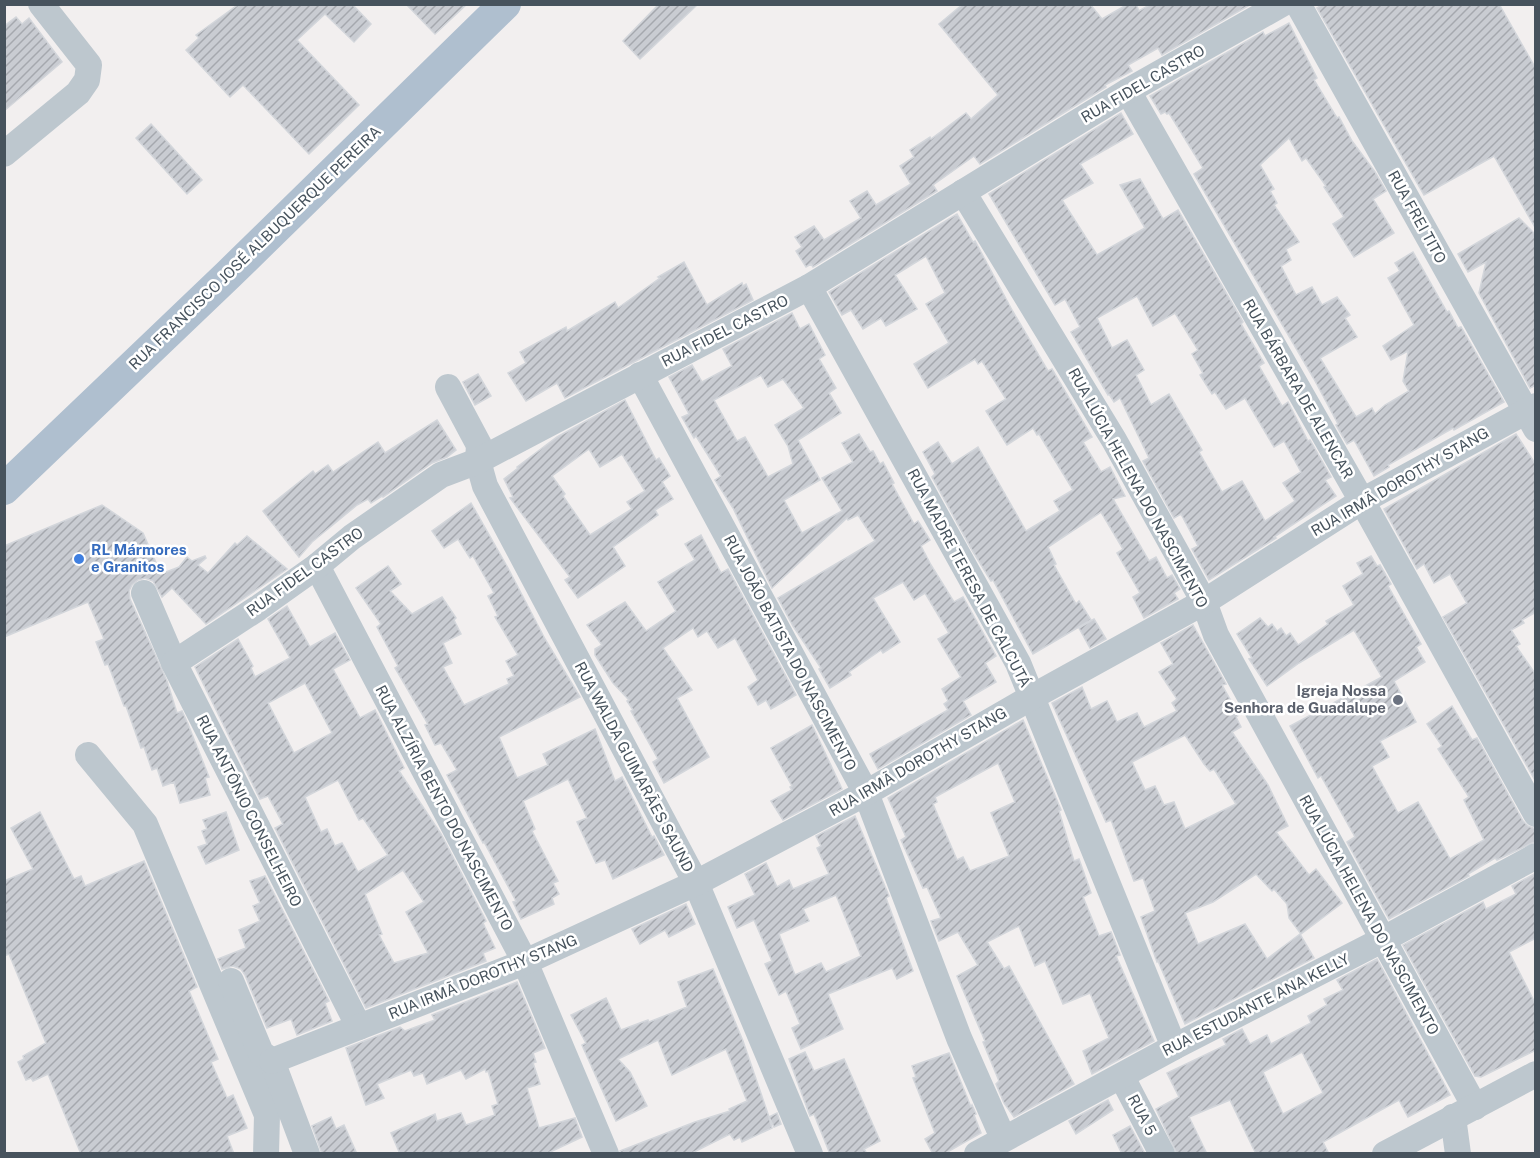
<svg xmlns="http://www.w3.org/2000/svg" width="1540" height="1158" viewBox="0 0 1540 1158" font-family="'Public Sans',sans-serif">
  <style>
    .building { fill: url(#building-hatch); stroke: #d3d6db; stroke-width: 1.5; fill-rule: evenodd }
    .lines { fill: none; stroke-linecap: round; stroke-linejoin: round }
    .minor { stroke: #bdc7ce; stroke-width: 26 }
    .major { stroke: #afbfcf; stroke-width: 32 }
    .shop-dot { fill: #3f7fe0; stroke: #fff; stroke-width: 2 }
    .worship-dot { fill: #6b7280; stroke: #fff; stroke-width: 2 }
    .labels { text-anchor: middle; stroke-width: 5; stroke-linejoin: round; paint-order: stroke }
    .street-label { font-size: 15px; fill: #47535d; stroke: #fff }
    .shop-label { font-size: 15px; font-weight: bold; fill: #366cbe; stroke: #fff; text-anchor: start }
    .worship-label { font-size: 15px; font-weight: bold; fill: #5b616d; stroke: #fff; text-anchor: end }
  </style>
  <defs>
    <pattern id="building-hatch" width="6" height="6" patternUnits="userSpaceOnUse" patternTransform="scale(1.5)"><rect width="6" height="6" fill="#c9ccd2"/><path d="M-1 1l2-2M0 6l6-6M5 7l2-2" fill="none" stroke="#a5a8ae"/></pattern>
  </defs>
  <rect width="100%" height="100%" fill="#f2efef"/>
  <!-- building -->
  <g class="building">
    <path d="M239,4H352L371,24L354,42L325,14L297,40L359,105L309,154L243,85L230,97L186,50L199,38L196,35Z"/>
    <path d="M406,4H467L435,34Z"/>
    <path d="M659,4H698L640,59L623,41Z"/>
    <path d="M963,4H1090L1102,19L1128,4H1136L1139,11L1151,4H1247L1248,6L1162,55L1158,48L1128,65L1132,71L1105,85L1106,87L980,164L974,156L933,185L937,191L813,267L811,264L806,267L796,251L802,247L795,237L814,226L824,240L861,218L850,201L867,191L876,205L911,184L900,166L914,157L910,150L930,137L931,139L966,113L971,119L998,95L939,24Z"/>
    <path d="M1323,4H1499L1536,69V229L1494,156L1424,195L1317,8Z"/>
    <path d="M16,17L22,24L29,18L62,62L4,111V26Z"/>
    <path d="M1289,23L1317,78L1314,80L1337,118L1339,117L1352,141L1375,172L1386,191L1373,199L1394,233L1354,257L1333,224L1344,217L1324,187L1326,186L1306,158L1302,161L1289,138L1260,165L1274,189L1270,191L1277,203L1274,205L1299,242L1286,249L1291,260L1281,266L1296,295L1312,287L1322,305L1337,297L1350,315L1345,318L1357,337L1320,358L1356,417L1372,408L1375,414L1385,405L1409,391L1403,381L1408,351L1391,360L1383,346L1414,325L1388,278L1400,271L1395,263L1413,252L1447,312L1449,311L1458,328L1461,327L1504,402L1454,430L1453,428L1388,465L1389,467L1374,476L1354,440L1347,444L1336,425L1338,424L1314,379L1194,174L1203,168L1169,113L1167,114L1165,112L1161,114L1150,96L1263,32L1265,36Z"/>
    <path d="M1121,113L1133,134L1080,164L1093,183L1062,200L1097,255L1145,228L1120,185L1140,179L1163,219L1178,210L1243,322L1241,324L1264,363L1259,366L1282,406L1288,402L1308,441L1310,440L1331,477L1325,480L1336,496L1274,537L1276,538L1209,580L1192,549L1198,546L1181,514L1174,518L1143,461L1149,458L1120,398L1114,402L1109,394L1108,395L1071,332L1080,327L1065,299L1055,305L989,194ZM1137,296L1153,326L1175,313L1198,350L1192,354L1203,373L1200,375L1212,394L1215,392L1226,409L1245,398L1274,447L1284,441L1301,472L1283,483L1295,501L1265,521L1242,481L1222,492L1199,452L1202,450L1169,394L1151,405L1136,375L1144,370L1127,340L1112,348L1097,318Z"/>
    <path d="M151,124L202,180L187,194L136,138Z"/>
    <path d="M957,214L973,242L975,241L1012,310L1048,371L1052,369L1092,437L1083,442L1101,472L1110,467L1125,496L1113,499L1149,561L1156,557L1167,578L1172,575L1180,589L1174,593L1178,599L1144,618L1133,597L1140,593L1117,553L1123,549L1101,512L1048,547L1056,564L1054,565L1076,604L1079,601L1091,620L1033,654L993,580L991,581L972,550L932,477L935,474L923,452L938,442L952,464L978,447L1026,531L1060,511L1054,501L1073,490L1039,434L1037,435L1033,428L1007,445L986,411L1006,399L982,361L978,364L975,359L928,388L914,364L949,343L926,304L945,293L926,256L895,275L917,309L886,326L881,318L863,329L851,310L842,315L829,292Z"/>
    <path d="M1519,218L1536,235V385L1530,388L1479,293L1486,262L1468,272L1458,254Z"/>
    <path d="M684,262L707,305L742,283L743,286L746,284L753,300L565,398L557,383L526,401L508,373L526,363L520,352L566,327L567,331L615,302L618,308L660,278L658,277Z"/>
    <path d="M792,313L800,329L809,324L825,355L819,359L836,388L829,393L841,413L798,440L820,480L784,500L802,533L842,511L822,478L853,462L842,443L859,434L870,452L873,451L880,464L883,462L894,483L892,484L914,524L918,521L930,540L921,546L931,565L954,602L963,597L996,656L985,663L996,682L963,701L971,715L878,769L870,754L948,710L944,704L948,701L942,689L961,677L938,639L949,633L925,593L914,600L903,582L873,598L900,642L883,653L881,650L849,672L851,675L830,688L819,669L821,668L793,626L778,598L875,541L858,515L848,520L847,518L772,588L733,508L715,480L721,476L696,436L694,438L682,417L689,414L669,377L692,365L702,382L732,366L723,349ZM761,375L768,387L783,379L804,408L775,425L788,446L793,464L768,477L745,437L737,441L714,400Z"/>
    <path d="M478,374L491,396L475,405L463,382Z"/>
    <path d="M625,400L656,460L659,458L670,476L662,482L673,499L655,510L658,515L613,547L625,566L578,598L565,580L570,577L510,498L513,497L504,479L518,468L517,467L557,437ZM589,449L600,467L622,454L645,491L627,502L632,509L590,535L563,496L565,494L552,476Z"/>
    <path d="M437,420L456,450L447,457L432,463L383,497L382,496L371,503L368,499L357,505L312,542L299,557L263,511L313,471L315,474L328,465L333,472L378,442L385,453Z"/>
    <path d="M1516,434L1536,465V612L1522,620L1524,623L1511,630L1520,644L1516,646L1536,675V782L1443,617L1467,603L1450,574L1434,583L1424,564L1417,569L1384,509Z"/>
    <path d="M471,503L508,568L545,639L580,697L499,737L517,778L548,765L543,754L595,729L615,781L622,777L652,837L654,836L664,855L613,879L605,860L596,863L577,822L587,818L568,779L523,801L535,829L532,831L558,881L553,883L559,894L552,898L554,904L521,919L513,902L516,901L484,842L483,843L447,775L457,770L441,743L435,745L425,725L428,724L395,668L398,666L377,627L381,624L356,588L388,566L401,584L390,591L412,614L442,597L456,618L454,620L461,634L443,643L452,663L443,667L464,705L509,684L507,679L514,676L506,661L518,655L495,617L498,616L488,596L494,593L473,556L470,558L458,539L444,548L432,531Z"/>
    <path d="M102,505L143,533L161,574L179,567L187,557L192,561L205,556L206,558L198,565L208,573L235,543L237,545L247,536L287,569L206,624L172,588L162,597L153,581L145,578L138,580L132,585L129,591L130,599L167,681L177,713L182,711L188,724L209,777L205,778L210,795L180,803L174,782L163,786L157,768L152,770L144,747L141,748L126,706H124L108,664L105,665L96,642L104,639L88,602L4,637V546Z"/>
    <path d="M701,535L721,573L728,569L796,695L771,709L766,700L758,705L748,687L758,680L735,638L718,648L707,631L698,637L693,628L663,648L692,690L677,698L709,757L664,783L653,762L658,759L631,711L633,710L627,701L629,700L613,683L595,655V649L602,645L587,625L625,602L646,631L676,611L658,582L695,560L685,544Z"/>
    <path d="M1371,556L1377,566L1380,565L1391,584L1388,586L1421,644L1416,647L1425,662L1394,681L1416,722L1380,741L1389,757L1372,766L1398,813L1418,802L1450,859L1484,840L1464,800L1469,797L1438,749L1442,746L1427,724L1452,706L1472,740L1477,738L1523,821L1528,826L1536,829V841L1497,860L1495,858L1468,874L1469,876L1389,919L1347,842L1355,837L1321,776L1318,778L1290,726L1382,677L1354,630L1299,663L1267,686L1249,659L1252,658L1237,634L1260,618L1268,627L1272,624L1277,631L1281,628L1286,636L1290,633L1298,645L1328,624L1326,621L1354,605L1343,586L1363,574L1357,563Z"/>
    <path d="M287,606L310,647L335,633L350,660L333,669L360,718L375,710L404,768L399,771L441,834L486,921L483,923L495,948L483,953L486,961L366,1008L275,828L283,824L268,796L260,799L195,667L238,639L253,666L251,668L255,677L290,658L268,619ZM305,683L332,733L294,753L268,703ZM338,780L359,820L363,818L388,855L358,872L342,843L335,846L327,829L321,832L305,797ZM403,870L424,902L406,912L428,953L394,963L379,935L382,934L365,894Z"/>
    <path d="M1094,619L1106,639L1090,648L1079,628Z"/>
    <path d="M1193,625L1226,684L1222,685L1239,715L1236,717L1241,727L1232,732L1268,785L1288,826L1276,832L1309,875L1316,869L1342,903L1301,934L1289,918L1287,904L1274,889L1272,891L1256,874L1213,902L1185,913L1198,944L1245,924L1267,959L1300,934L1314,958L1185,1024L1158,961L1157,962L1141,917L1155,911L1143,878L1134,881L1111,820L1106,822L1052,703L1082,687L1091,709L1107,701L1117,722L1137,713L1144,727L1177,711L1172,703L1177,699L1159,672L1173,664L1161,643ZM1185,735L1204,764L1210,771L1214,769L1236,804L1185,829L1174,802L1164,805L1155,786L1145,790L1132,762Z"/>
    <path d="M1023,720L1061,810L1059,811L1074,861L1079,859L1091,893L1083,897L1099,936L1111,932L1120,955L1116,956L1154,1041L1092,1074L1083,1051L1109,1038L1090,993L1063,1004L1045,961L1035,966L1019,926L987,942L1004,969L1009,966L1074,1084L1014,1117L1004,1103L996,1084L999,1081L983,1042L985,1041L957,976L978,965L958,932L939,941L931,921L941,918L927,887L923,888L901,840L906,837L888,798ZM998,763L1015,802L991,813L1009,856L970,871L963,857L957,860L933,804L937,802L935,797Z"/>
    <path d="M812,725L842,789L783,820L771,801L792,790L790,787L792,786L771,748Z"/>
    <path d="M40,812L74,879L81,876L85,886L144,861L197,987L189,991L218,1059L211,1062L227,1098L233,1095L247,1128L227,1136L234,1154H81L48,1074L33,1081L31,1078L26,1080L18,1062L24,1059L23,1056L46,1043L9,954L4,956V881L33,869L11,828Z"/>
    <path d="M226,812L239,850L206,864L198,847L207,844L202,831L207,829L203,820Z"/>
    <path d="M855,816L889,896L886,898L913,971L897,979L892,968L828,994L843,1029L801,1049L792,1028L800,1024L786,991L779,995L765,964L772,961L754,920L737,928L728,907L755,895L745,874L766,863L777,887L789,880L793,889L829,874L817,848L821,846L816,836ZM836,895L861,956L826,972L821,963L795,975L779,934L809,921L803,909Z"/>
    <path d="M1536,873V938L1509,952L1536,1005V1050L1481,1077L1475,1076L1403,945L1483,902L1486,909L1516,894L1512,886Z"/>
    <path d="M265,876L329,1001L325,1003L332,1021L297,1035L291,1019L267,1028L245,975L241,969L233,966L222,969L218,959L246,948L239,930L260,921L253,906L260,903L250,881Z"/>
    <path d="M686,904L695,924L669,937L665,930L640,944L632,929Z"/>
    <path d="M1377,959L1450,1095L1408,1117L1399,1100L1323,1142L1329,1154H1256L1230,1100L1189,1117L1207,1154H1177L1156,1109L1179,1097L1167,1073L1226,1045L1223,1039L1242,1029L1250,1044L1267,1035L1271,1044L1311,1023L1308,1016L1327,1005L1324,999L1343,990L1337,980ZM1302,1052L1323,1093L1283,1114L1263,1072Z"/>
    <path d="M713,969L743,1041L769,1117L777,1113L781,1124L774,1127L769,1117L772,1128L742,1142L740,1137L734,1140L730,1134L690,1154H621L620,1151L695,1122L730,1111L729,1109L747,1101L726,1049L672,1075L658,1040L618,1059L630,1072L647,1106L616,1121L582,1045L586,1043L571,1015L606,998L621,1030L648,1020L649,1022L687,1007L678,982Z"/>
    <path d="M517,982L545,1048L533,1053L536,1062L533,1063L540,1084L527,1088L539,1128L575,1118L582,1137L546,1154H400L391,1133L435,1114L437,1121L461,1113L466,1125L495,1115L492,1106L498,1104L488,1071L486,1072L485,1069L466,1079L461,1070L427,1084L423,1073L414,1076L411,1070L377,1084L384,1098L366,1105L346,1048L400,1027L405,1031L435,1020L432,1015Z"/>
    <path d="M805,1052L814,1071L844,1059L880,1141L864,1149L867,1154H830L814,1114L810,1116L789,1059Z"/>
    <path d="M949,1053L971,1107L972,1105L976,1114L974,1115L981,1133L944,1154H933L925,1139L935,1133L913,1078L916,1077L912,1066Z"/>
    <path d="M1108,1100L1113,1110L1076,1134L1069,1121Z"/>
    <path d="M331,1117L336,1129L344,1125L357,1154H322L312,1126Z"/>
    <path d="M1130,1126L1145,1154H1122L1113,1135Z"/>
  </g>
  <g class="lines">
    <!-- minor -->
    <g class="minor">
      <path d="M1298,4L1536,429"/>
      <path d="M1128,91L1362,501L1536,814"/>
      <path d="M4,154L78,93L87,80L89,65L41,4"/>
      <path d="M963,192L1114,440L1204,602L1216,635L1475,1107"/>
      <path d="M809,287L1018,663L1174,1047"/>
      <path d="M640,375L866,793L959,1038L1003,1138"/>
      <path d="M448,387L479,445L478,461L485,486L696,883L810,1154"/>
      <path d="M317,566L525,962L606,1154"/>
      <path d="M144,593L174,663L359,1027"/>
      <path d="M174,663L258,608L317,566L352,537L441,475L478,461L809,287L1128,91L1282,4"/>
      <path d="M88,755L145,824L267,1115L266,1154"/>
      <path d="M231,981L261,1053L272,1061L307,1154"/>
      <path d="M272,1061L525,962L696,883L866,793L1032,697L1204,602L1362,501L1536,406"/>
      <path d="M1122,1077L1162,1154"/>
      <path d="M1453,1117L1458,1154"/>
      <path d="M977,1154L1174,1047L1382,940L1536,856"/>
      <path d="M1385,1154L1536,1074"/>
    </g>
    <!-- major -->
    <path class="major" d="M4,489L229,274L505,4"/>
  </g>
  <!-- markers -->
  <circle class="shop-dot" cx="79" cy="559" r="6"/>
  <circle class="worship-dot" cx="1398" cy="700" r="6"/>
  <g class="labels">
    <!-- street labels -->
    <g class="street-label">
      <text transform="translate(1143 84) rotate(-30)" y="5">RUA FIDEL CASTRO</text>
      <text transform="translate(1417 217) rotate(61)" y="5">RUA FREI TITO</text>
      <text transform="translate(255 248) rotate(-44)" y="5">RUA FRANCISCO JOSÉ ALBUQUERQUE PEREIRA</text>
      <text transform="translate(725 331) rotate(-27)" y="5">RUA FIDEL CASTRO</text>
      <text transform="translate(1298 389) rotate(60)" y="5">RUA BÁRBARA DE ALENCAR</text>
      <text transform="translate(1400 482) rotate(-30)" y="5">RUA IRMÃ DOROTHY STANG</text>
      <text transform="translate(1138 488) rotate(61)" y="5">RUA LÚCIA HELENA DO NASCIMENTO</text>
      <text transform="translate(305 572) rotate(-36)" y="5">RUA FIDEL CASTRO</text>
      <text transform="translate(969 578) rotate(62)" y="5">RUA MADRE TERESA DE CALCUTÁ</text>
      <text transform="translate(790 653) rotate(62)" y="5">RUA JOÃO BATISTA DO NASCIMENTO</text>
      <text transform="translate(918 762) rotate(-30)" y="5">RUA IRMÃ DOROTHY STANG</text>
      <text transform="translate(634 767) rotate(62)" y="5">RUA WALDA GUIMARÃES SAUND</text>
      <text transform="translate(444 808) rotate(62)" y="5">RUA ALZÍRIA BENTO DO NASCIMENTO</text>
      <text transform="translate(249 811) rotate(63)" y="5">RUA ANTÔNIO CONSELHEIRO</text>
      <text transform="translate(1369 915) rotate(61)" y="5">RUA LÚCIA HELENA DO NASCIMENTO</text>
      <text transform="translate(483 977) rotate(-22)" y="5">RUA IRMÃ DOROTHY STANG</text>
      <text transform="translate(1256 1005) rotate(-27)" y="5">RUA ESTUDANTE ANA KELLY</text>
      <text transform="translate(1142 1115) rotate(62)" y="5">RUA 5</text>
    </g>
    <!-- shop labels -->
    <g class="shop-label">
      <text x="91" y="555">RL Mármores<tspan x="91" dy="17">e Granitos</tspan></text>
    </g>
    <!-- worship labels -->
    <g class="worship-label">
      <text x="1386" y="696">Igreja Nossa<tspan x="1386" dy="17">Senhora de Guadalupe</tspan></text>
    </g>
  </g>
  <!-- border -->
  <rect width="1540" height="1158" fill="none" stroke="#47535d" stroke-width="12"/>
</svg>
